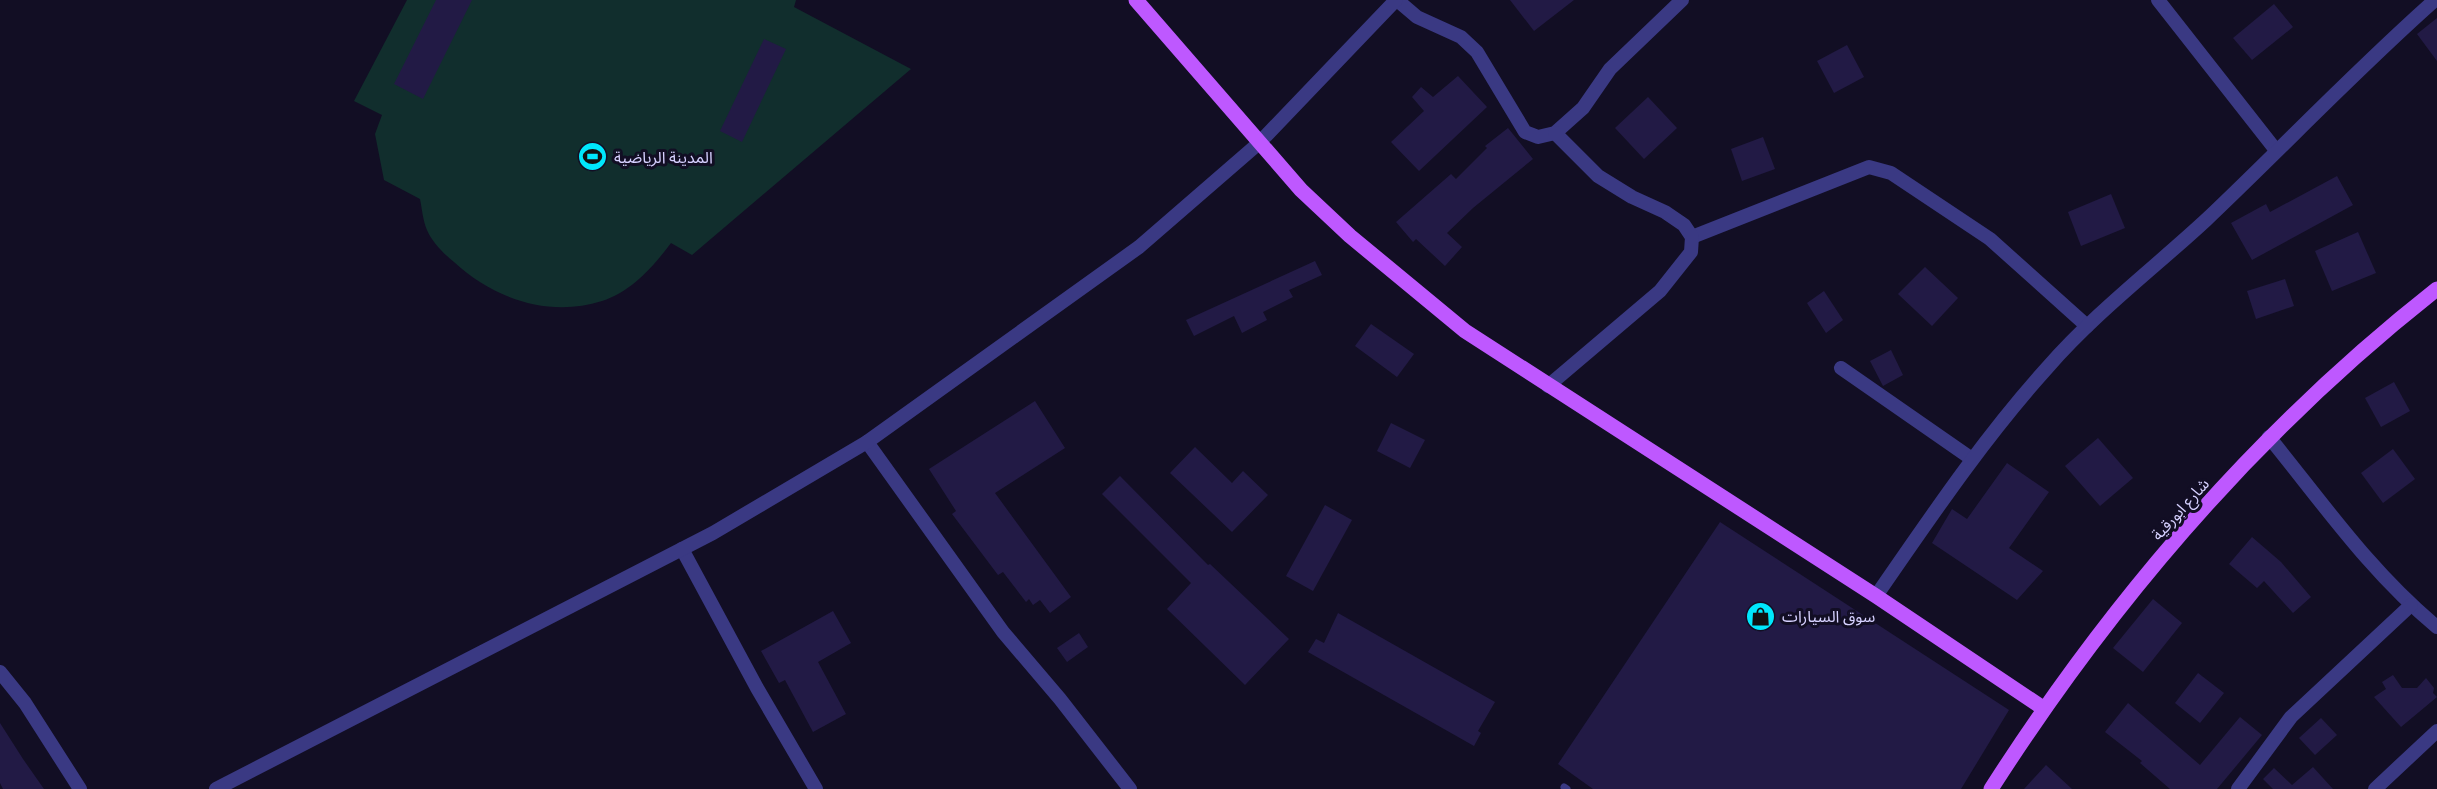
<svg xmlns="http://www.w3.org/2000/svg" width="2437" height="789" viewBox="0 0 2437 789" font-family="'Titillium Web','Noto Sans Arabic',sans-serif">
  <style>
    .green { fill: #112e2d }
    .building { fill: #221a45 }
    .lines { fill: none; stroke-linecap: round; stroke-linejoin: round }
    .lane { stroke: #3a3983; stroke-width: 7 }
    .street { stroke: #3a3983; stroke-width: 14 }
    .primary { stroke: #be58ff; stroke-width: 15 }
    .labels { text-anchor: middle; stroke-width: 6; stroke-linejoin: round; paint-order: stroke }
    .poi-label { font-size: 16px; fill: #d6d1ff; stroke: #120e24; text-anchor: start }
    .street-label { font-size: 16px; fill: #d6d1ff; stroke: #120e24 }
  </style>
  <rect width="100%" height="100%" fill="#120e24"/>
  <!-- green -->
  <path class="green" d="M407,0H796L794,7L911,69L692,255L671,243C653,267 631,292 602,301C548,318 493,298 454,262C444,254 432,242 427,230C423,221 422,209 420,199L384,180L375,134L382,115L354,101Z"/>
  <!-- building -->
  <g class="building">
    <path d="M436,0H472L423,99L394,84Z"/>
    <path d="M1510,0H1574L1534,31Z"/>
    <path d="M2274,4L2293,27L2252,60L2233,38Z"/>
    <path d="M2437,18V61L2417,34Z"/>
    <path d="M764,39L786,49L742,142L720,131Z"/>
    <path d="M1847,45L1864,77L1834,93L1817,61Z"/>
    <path d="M1458,76L1487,107L1419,171L1391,142L1424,111L1412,97L1421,87L1433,97Z"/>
    <path d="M1648,97L1677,128L1644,159L1615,128Z"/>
    <path d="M1508,128L1533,159L1473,208L1447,233L1462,247L1445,266L1416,239L1413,242L1396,222L1451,174L1456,179L1487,148L1485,146Z"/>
    <path d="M1763,137L1775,169L1742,181L1731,149Z"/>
    <path d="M2337,176L2353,205L2252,260L2231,223L2266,204L2270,212Z"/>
    <path d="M2111,194L2125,228L2081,246L2068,212Z"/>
    <path d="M2358,232L2376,273L2332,291L2315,251Z"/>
    <path d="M1315,261L1322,275L1289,290L1293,297L1263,312L1267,320L1242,333L1234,316L1194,336L1186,320Z"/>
    <path d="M1925,267L1958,298L1932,326L1898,294Z"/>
    <path d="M2285,279L2294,306L2256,319L2247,291Z"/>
    <path d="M1824,291L1843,320L1826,333L1807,303Z"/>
    <path d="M1371,324L1414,354L1397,377L1355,346Z"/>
    <path d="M1891,350L1903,375L1883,386L1870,361Z"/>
    <path d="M2394,382L2410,411L2381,427L2365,398Z"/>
    <path d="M1035,401L1065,448L995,493L1071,597L1050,613L1040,600L1033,605L1029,599L1026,602L1003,572L998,575L952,514L956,511L929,469Z"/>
    <path d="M1391,423L1425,440L1410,468L1377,451Z"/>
    <path d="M2098,438L2133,478L2100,506L2065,466Z"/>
    <path d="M1195,447L1232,483L1243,471L1268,495L1232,532L1170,473Z"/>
    <path d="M2393,449L2415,479L2383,503L2361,473Z"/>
    <path d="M2007,463L2049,492L2009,548L2043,571L2017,600L1932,543L1952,509L1967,519Z"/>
    <path d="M1120,476L1208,565L1210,564L1289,639L1245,685L1167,609L1191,583L1102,494Z"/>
    <path d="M1325,505L1352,520L1313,591L1286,576Z"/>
    <path d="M1720,522L2009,710L1961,789H1593L1558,764Z"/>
    <path d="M2252,537L2281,562L2311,597L2293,613L2264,581L2257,588L2229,564Z"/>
    <path d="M2153,599L2182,623L2143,672L2113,648Z"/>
    <path d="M833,611L851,643L818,662L846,714L813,732L785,680L779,683L761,651Z"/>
    <path d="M1338,613L1495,702L1478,731L1481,733L1474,746L1308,652L1316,639L1324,643Z"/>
    <path d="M1079,633L1088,647L1067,662L1057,648Z"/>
    <path d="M2198,673L2224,693L2200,723L2175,703Z"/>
    <path d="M2393,675L2402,688H2417L2426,678L2434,688L2433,693L2437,697L2401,727L2374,697L2386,689L2382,682Z"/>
    <path d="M2128,703L2200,765L2240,717L2262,735L2217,789H2170L2140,763L2142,761L2105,732Z"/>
    <path d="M2321,718L2337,735L2315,755L2299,738Z"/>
    <path d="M0,723L23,759L44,789H3L0,783Z"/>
    <path d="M2046,765L2072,789H2024Z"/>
    <path d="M2313,767L2333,789H2273L2263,779L2274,768L2292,785Z"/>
  </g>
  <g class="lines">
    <!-- lane -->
    <path class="lane" d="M1564,787L1567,789"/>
    <!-- street -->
    <g class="street">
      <path d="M1397,0L1417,17L1461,37L1477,52L1525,132L1538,137L1555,133L1583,108L1610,69L1682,0"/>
      <path d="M2158,0L2275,149"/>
      <path d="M1692,237L1869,167L1891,173L1990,239L2087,326"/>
      <path d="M1841,368L1972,459"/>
      <path d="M1548,386L1660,291L1691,252L1692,237L1684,225L1665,212L1632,197L1598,176L1555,133"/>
      <path d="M2269,437C2322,502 2371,573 2437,627"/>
      <path d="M867,442L1003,632L1060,699L1130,789"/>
      <path d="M682,549L757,688L816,789"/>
      <path d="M1876,596C1930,518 1983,439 2047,368C2095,313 2153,269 2206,220C2283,147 2356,70 2435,0"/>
      <path d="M0,672L25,703L80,789"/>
      <path d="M216,789L713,533L867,442L1139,247L1259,143L1396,0"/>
      <path d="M2238,789L2291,717L2411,605"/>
      <path d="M2375,789L2437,731"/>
    </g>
    <!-- primary -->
    <g class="primary">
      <path d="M1136,0L1301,190L1350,236L1465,331L1876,596L2043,708"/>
      <path d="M1991,789C2112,600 2260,428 2437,289"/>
    </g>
  </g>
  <!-- icons -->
  <defs>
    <symbol id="stadium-disc" viewBox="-11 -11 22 22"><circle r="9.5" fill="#00e7fc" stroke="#120e24"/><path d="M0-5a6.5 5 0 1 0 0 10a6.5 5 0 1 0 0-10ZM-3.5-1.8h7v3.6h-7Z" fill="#111"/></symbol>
    <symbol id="shop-disc" viewBox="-11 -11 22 22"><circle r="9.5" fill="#00e7fc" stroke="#120e24"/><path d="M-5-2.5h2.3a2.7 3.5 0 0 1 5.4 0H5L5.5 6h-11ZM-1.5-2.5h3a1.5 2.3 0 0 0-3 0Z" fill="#111"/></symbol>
  </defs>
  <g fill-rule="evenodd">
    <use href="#stadium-disc" x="576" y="140" width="33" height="33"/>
    <use href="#shop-disc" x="1744" y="600" width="33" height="33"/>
  </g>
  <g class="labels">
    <!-- poi labels -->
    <g class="poi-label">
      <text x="614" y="163">المدينة الرياضية</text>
      <text x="1782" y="622">سوق السيارات</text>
    </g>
    <!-- street labels -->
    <g class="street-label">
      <text transform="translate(2180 509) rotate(-48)" y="6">شارع ابورقية</text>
    </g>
  </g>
</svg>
